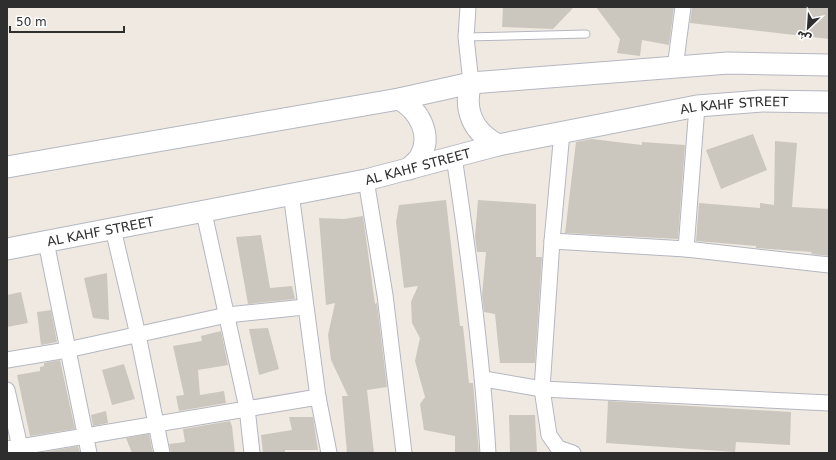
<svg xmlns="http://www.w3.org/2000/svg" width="836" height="460" viewBox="0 0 836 460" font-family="'DejaVu Sans','Noto Naskh Arabic',sans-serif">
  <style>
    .building { fill: #cbc7bf }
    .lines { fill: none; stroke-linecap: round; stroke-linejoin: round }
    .service-casing { stroke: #b4b7c1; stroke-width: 9 }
    .minor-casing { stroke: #b4b7c1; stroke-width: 17 }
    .secondary-casing { stroke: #b4b7c1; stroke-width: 23 }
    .service { stroke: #fff; stroke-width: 7 }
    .minor { stroke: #fff; stroke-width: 15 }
    .secondary { stroke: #fff; stroke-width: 21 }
    .labels { text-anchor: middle; stroke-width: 3; stroke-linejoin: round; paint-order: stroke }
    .street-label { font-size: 13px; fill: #2e2e2e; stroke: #fff }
  </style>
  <rect width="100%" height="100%" fill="#efe9e1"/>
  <!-- building -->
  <g class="building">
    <path d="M503,7H574L553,29L502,27Z"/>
    <path d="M596,7H674L669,45L642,40L640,56L617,53L620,39Z"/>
    <path d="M692,7H829V39L690,23Z"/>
    <path d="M753,134L767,170L721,189L706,150Z"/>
    <path d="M592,139L642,145V142L685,145L678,239L565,233L576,142Z"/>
    <path d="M775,141L797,143L792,207L829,209V256L811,254L812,252L756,248V246L696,241L699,203L760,208V203L774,205Z"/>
    <path d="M446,200L460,326H463L469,383H473L479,453H455V436L424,430L420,404L425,397L415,361L420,338L412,323L411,302L418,286L404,288L396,222L399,205Z"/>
    <path d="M478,200L536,204V257H542L535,363H500L495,314L484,312L482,295L486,252H477L475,237Z"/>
    <path d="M363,216L375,304L377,303L387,387L367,390L374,453H347L342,396H348L331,360L328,335L335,303L326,305L319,218L344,219Z"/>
    <path d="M261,235L270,288L292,286L295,299L248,304L236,237Z"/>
    <path d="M107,273L109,320L93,318L84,278Z"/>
    <path d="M21,292L28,323L7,327V295Z"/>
    <path d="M51,310L57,342L41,345L37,312Z"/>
    <path d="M268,328L279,369L259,375L249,329Z"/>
    <path d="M221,331L228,365L198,370L200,395L224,391L226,403L179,411L176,396L184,395L173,346L202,341L201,336Z"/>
    <path d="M60,360L75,429L30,436L17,375L40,371V367L44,366V363Z"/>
    <path d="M124,364L135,399L112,405L102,370Z"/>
    <path d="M608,401L791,412L790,445L736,442L735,452L606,443Z"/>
    <path d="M106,411L108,423L93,426L91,415Z"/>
    <path d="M509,415H535L537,453H510Z"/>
    <path d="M289,417H313L318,450H285V453H263L261,435L292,430Z"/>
    <path d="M230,421L232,426L235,453H171L169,444L185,442L183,429Z"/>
    <path d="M149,434L153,453H132L126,438Z"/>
    <path d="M78,446L80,453H39Z"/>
  </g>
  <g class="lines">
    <defs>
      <path id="service" d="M466,37L586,34"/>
      <g id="minor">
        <path d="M468,7L466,37L471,83"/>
        <path d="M675,68L683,7"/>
        <path d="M562,132L552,241L542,389L549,435L558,448L573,453"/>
        <path d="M454,157C469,255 482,353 488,453"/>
        <path d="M366,180L385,295L404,453"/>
        <path d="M291,193L318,397L329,453"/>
        <path d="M204,213L247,408L252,453"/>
        <path d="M113,229L138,335L162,453"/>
        <path d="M552,241L686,249L829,265"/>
        <path d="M46,242L89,453"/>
        <path d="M686,249L697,106"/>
        <path d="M7,360L67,350L227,315L305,307"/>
        <path d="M484,379L542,389L829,403"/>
        <path d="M7,390L20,447L7,449"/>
        <path d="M21,453L20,447L318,397"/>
      </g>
      <g id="secondary">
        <path d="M471,83C463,110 473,132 498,145"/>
        <path d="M399,99C419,110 433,135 420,157C417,162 412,165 409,169"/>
        <path d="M7,167L399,99L471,83L728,63L829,65"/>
        <path id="s1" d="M7,249L366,180L498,145L697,106L762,101L829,102"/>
      </g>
    </defs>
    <!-- service casing -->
    <use href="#service" class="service-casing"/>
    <!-- minor casing -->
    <use href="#minor" class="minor-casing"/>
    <!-- secondary casing -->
    <use href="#secondary" class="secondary-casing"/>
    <!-- service -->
    <use href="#service" class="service"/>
    <!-- minor -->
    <use href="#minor" class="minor"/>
    <!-- secondary -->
    <use href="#secondary" class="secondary"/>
  </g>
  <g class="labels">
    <!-- street labels -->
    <g class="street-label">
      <text dy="5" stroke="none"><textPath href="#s1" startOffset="742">AL KAHF STREET</textPath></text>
      <text dy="5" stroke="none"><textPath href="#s1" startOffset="419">AL KAHF STREET</textPath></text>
      <text dy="5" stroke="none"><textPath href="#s1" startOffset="95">AL KAHF STREET</textPath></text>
    </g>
  </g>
  <!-- border -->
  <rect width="836" height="460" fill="none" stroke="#2e2e2e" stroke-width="16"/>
  <!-- north arrow -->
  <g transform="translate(808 28) rotate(205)" stroke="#ffffff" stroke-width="3" paint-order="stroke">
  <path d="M0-3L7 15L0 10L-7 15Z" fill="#2e2e2e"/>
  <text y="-6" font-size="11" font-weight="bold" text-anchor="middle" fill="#2e2e2e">ش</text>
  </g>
  <!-- scale -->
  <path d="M10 26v6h114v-6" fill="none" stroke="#2e2e2e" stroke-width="2"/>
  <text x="16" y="26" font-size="12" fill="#2e2e2e" stroke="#ffffff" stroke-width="3" paint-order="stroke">50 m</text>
</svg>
